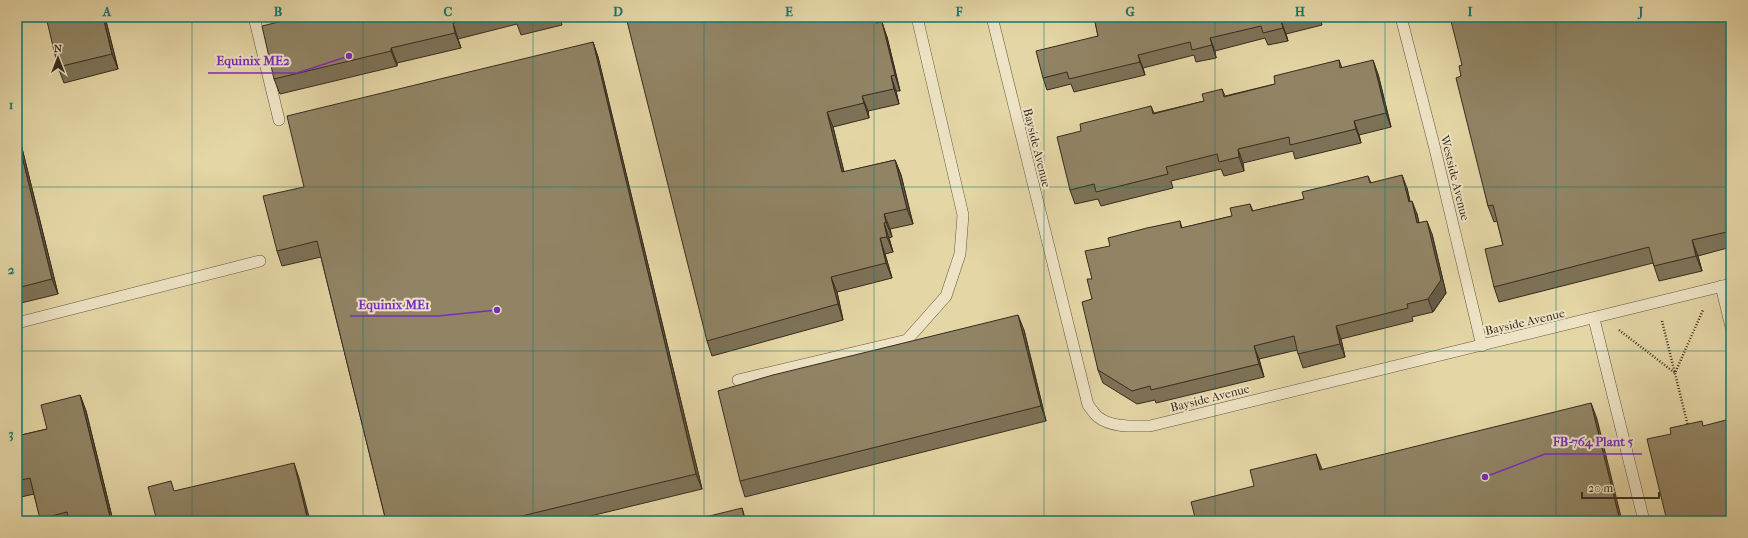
<svg xmlns="http://www.w3.org/2000/svg" width="1748" height="538" viewBox="0 0 1748 538" font-family="'IM FELL French Canon',serif">
  <style>
    .lines { fill: none; stroke-linecap: round; stroke-linejoin: round }
    .lane-casing { stroke: #625640; stroke-width: 12 }
    .path { stroke: #362b1e; stroke-width: 2.5; stroke-dasharray: 1 2; stroke-linecap: butt }
    .lane { stroke: #eee4c5; stroke-width: 11 }
    .wall { fill: #7d7257; stroke: #362b1e }
    .shaded-wall { fill: #665c47; stroke: #362b1e }
    .building { fill: #918465; stroke: #362b1e }
    .grid { fill: none; stroke: #0f766e; stroke-width: 1; stroke-opacity: 0.55 }
    .labels { text-anchor: middle; stroke-width: 4; stroke-linejoin: round; paint-order: stroke }
    .street-label { font-size: 12px; fill: #362b1e; stroke: #eee4c5 }
    .leader { fill: none; stroke: #7b2cbf; stroke-width: 1.5 }
    .callout-dot { fill: #7b2cbf; stroke: #eee4c5; stroke-width: 1.5 }
    .callout-label { font-size: 13px; text-anchor: middle; font-weight: bold; fill: #7b2cbf; stroke: #eee4c5; stroke-width: 4; stroke-linejoin: round; paint-order: stroke }
    .neatline { fill: none; stroke: #0f766e; stroke-width: 1.5 }
    .grid-label { font-size: 13px; text-anchor: middle; font-weight: bold; fill: #0f766e }
  </style>
  <rect width="100%" height="100%" fill="#e5d6a6"/>
  <filter id="stains"><feTurbulence type="fractalNoise" baseFrequency=".005" numOctaves="4"/><feColorMatrix values="0 0 0 0 .2 0 0 0 0 .09 0 0 0 0 .02 0 0 0 .5 -.17"/></filter>
  <radialGradient id="worn" r=".72"><stop offset=".6" stop-color="#630" stop-opacity="0"/><stop offset="1" stop-color="#630" stop-opacity=".3"/></radialGradient>
  <g class="lines">
    <defs>
      <g id="lane">
        <path d="M254,17L279,120"/>
        <path d="M992,17L1088,405C1091,408 1094,414 1098,417C1112,428 1134,426 1150,426L1731,284"/>
        <path d="M1401,17L1435,149L1482,346"/>
        <path d="M1721,286L1731,327"/>
        <path d="M1594,319L1644,521"/>
        <path d="M17,323L260,261"/>
        <path d="M738,380L907,340L946,296L960,254L963,215L917,17"/>
      </g>
    </defs>
    <!-- lane casing -->
    <use href="#lane" class="lane-casing"/>
    <!-- path -->
    <g class="path">
      <path d="M1662,321L1688,426"/>
      <path d="M1619,330L1675,373L1703,310"/>
    </g>
    <!-- lane -->
    <use href="#lane" class="lane"/>
  </g>
  <!-- wall -->
  <g class="wall">
    <path d="M105,17L118,69L64,83L58,67Z"/>
    <path d="M299,17H560L562,25L521,35L517,24L458,39L461,48L397,63V66L280,94L274,79Z"/>
    <path d="M820,17H875L878,23L887,37L900,91H896L899,104L868,111L869,118L833,127L844,172L895,160L901,175L913,224L890,229L892,237L889,238L893,252L885,254L892,278L837,292L843,320L712,356L707,341L807,20Z"/>
    <path d="M1094,17H1320L1322,25L1286,34L1288,41L1268,45L1265,38L1215,51L1216,58L1196,62L1194,55L1143,68L1145,75L1074,92L1071,84L1047,90L1043,78L1098,36Z"/>
    <path d="M1731,17V247L1698,256L1702,271L1659,281L1653,263L1499,302L1494,287L1503,245L1497,221L1494,222L1488,206L1461,76L1462,65Z"/>
    <path d="M593,42L598,57L702,489L570,521H386L321,257L282,266L277,251L304,187Z"/>
    <path d="M1339,60L1342,68L1378,74L1391,127L1359,135L1361,143L1295,159L1293,151L1243,163L1244,171L1224,176L1221,169L1171,181L1173,188L1101,206L1098,199L1075,204L1070,190L1081,131L1151,106L1154,113L1204,101L1222,89L1225,96L1275,84Z"/>
    <path d="M17,128L58,294L17,304Z"/>
    <path d="M1368,176L1371,183L1407,188L1410,202L1417,214L1419,223L1432,234L1446,293L1433,312L1412,317L1413,321L1341,339L1345,357L1303,368L1297,350L1259,359L1264,377L1156,403L1155,400L1137,404L1103,383L1098,370L1092,299V279L1110,246L1180,221L1182,228L1232,216L1250,204L1253,211L1304,199Z"/>
    <path d="M1024,330L1046,421L745,497L740,481Z"/>
    <path d="M80,395L86,411L113,521H41L34,494L17,498V436L47,429Z"/>
  </g>
  <!-- shaded-wall -->
  <g class="shaded-wall">
    <path d="M103,17H105L118,69L112,54Z"/>
    <path d="M874,17H875L878,25L876,23Z"/>
    <path d="M1281,21L1286,34L1288,41L1283,28Z"/>
    <path d="M882,22L887,37L900,91L895,75Z"/>
    <path d="M453,23L458,39L461,48L455,33Z"/>
    <path d="M1210,38L1215,51L1216,58L1212,45Z"/>
    <path d="M593,42L598,57L702,489L696,474Z"/>
    <path d="M391,48L397,63V66L391,51Z"/>
    <path d="M1138,55L1143,68L1145,75L1140,62Z"/>
    <path d="M1373,60L1378,74L1391,127L1386,113Z"/>
    <path d="M891,76L896,91L899,104L894,89Z"/>
    <path d="M862,96L868,111L869,118L864,103Z"/>
    <path d="M827,112L833,127L848,188L842,172Z"/>
    <path d="M1354,121L1359,135L1361,143L1356,129Z"/>
    <path d="M17,128L58,294L52,279L17,136Z"/>
    <path d="M1238,149L1243,163L1244,171L1239,157Z"/>
    <path d="M895,160L901,175L913,224L907,209Z"/>
    <path d="M1402,175L1407,188L1413,215L1409,202Z"/>
    <path d="M1412,201L1417,214L1422,236L1417,223Z"/>
    <path d="M884,214L890,229L892,237L886,222Z"/>
    <path d="M1427,221L1432,234L1446,293L1433,312L1428,299Z"/>
    <path d="M884,223L889,238L893,252L887,237Z"/>
    <path d="M880,238L885,254L892,278L886,263Z"/>
    <path d="M1692,240L1698,256L1702,271L1696,256Z"/>
    <path d="M831,277L837,292L843,320L838,304Z"/>
    <path d="M1018,315L1024,330L1046,421L1041,406Z"/>
    <path d="M1336,326L1341,339L1345,357L1340,344Z"/>
    <path d="M1254,346L1259,359L1264,377L1259,364Z"/>
    <path d="M80,395L86,411L113,521H111Z"/>
    <path d="M1591,403L1597,419L1622,521H1620Z"/>
    <path d="M1726,420L1731,434V441Z"/>
    <path d="M1316,454L1322,469L1326,485L1320,470Z"/>
    <path d="M294,463L299,478L310,521H308Z"/>
    <path d="M742,508L746,521H745Z"/>
  </g>
  <!-- building -->
  <g class="building">
    <path d="M46,17H103L112,54L58,67Z"/>
    <path d="M299,17H479L453,23L455,33L391,48V51L274,79L262,26Z"/>
    <path d="M515,17H525L515,19Z"/>
    <path d="M626,17H805L806,21L820,17H842V18L844,17H874L876,23L882,22L895,75L891,76L894,89L862,96L864,103L827,112L842,172L895,160L907,209L884,214L886,222L884,223L887,237L880,238L886,263L831,277L838,304L707,341Z"/>
    <path d="M1094,17H1297L1281,21L1283,28L1263,33L1261,26L1210,38L1212,45L1192,50L1190,42L1138,55L1140,62L1069,79L1067,72L1043,78L1036,51L1098,36Z"/>
    <path d="M1450,17H1731V231L1692,240L1696,256L1654,266L1649,247L1494,287L1485,249L1503,245L1493,205L1488,206L1456,78L1461,76L1459,66L1462,65Z"/>
    <path d="M593,42L696,474L501,521H386L317,241L277,251L263,196L304,187L287,116Z"/>
    <path d="M1339,60L1340,68L1373,60L1386,113L1354,121L1356,129L1290,145L1289,137L1238,149L1239,157L1219,162L1217,154L1166,167L1168,174L1096,192L1094,184L1070,190L1057,137L1081,131L1080,124L1151,106L1153,114L1204,101L1202,94L1222,89L1224,97L1275,84L1274,76Z"/>
    <path d="M17,136L52,279L17,288Z"/>
    <path d="M1402,175L1409,202L1412,201L1417,223L1427,221L1441,280L1428,299L1407,304L1408,308L1336,326L1340,344L1298,354L1294,336L1254,346L1259,364L1151,390L1150,386L1132,391L1098,370L1082,302L1092,299L1087,279H1092L1085,251L1110,246L1108,238L1147,228L1180,221L1181,228L1232,216L1230,208L1250,204L1252,211L1304,199L1302,192L1368,176L1370,183Z"/>
    <path d="M1018,315L1041,406L740,481L718,391L773,375Z"/>
    <path d="M80,395L111,521H69L67,512L40,519L30,478L17,481V436L47,429L41,405Z"/>
    <path d="M1591,403L1620,521H1196L1191,502L1254,486L1250,470L1316,454L1320,470Z"/>
    <path d="M1726,420L1731,441V521H1667L1647,439L1671,434L1670,428L1702,421L1703,426Z"/>
    <path d="M294,463L308,521H157L148,487L171,481L174,491Z"/>
    <path d="M742,508L745,521H689Z"/>
  </g>
  <!-- grid -->
  <path class="grid" d="M192,17V521M363,17V521M533,17V521M704,17V521M874,17V521M1044,17V521M1215,17V521M1385,17V521M1556,17V521M17,187H1731M17,351H1731"/>
  <g class="labels">
    <!-- street labels -->
    <g class="street-label">
      <text transform="translate(1037 148) rotate(76)" y="4">Bayside Avenue</text>
      <text transform="translate(1455 178) rotate(76)" y="4">Westside Avenue</text>
      <text transform="translate(1525 322) rotate(-13)" y="4">Bayside Avenue</text>
      <text transform="translate(1210 398) rotate(-14)" y="4">Bayside Avenue</text>
    </g>
  </g>
  <!-- callouts -->
  <path class="leader" d="M349 56L297 73H208M497 310L438 316H350M1485 477L1545 454H1642"/>
  <g class="callout-dot">
    <circle cx="349" cy="56" r="4"/>
    <circle cx="497" cy="310" r="4"/>
    <circle cx="1485" cy="477" r="4"/>
  </g>
  <g class="callout-label">
    <text x="253" y="65">Equinix ME2</text>
    <text x="394" y="309">Equinix ME1</text>
    <text x="1593" y="446">FB-764 Plant 5</text>
  </g>
  <!-- margin -->
  <rect width="1748" height="538" fill="none" stroke="#e5d6a6" stroke-width="44"/>
  <!-- north arrow -->
  <g transform="translate(58 58)" stroke="#eee4c5" stroke-width="3" paint-order="stroke">
  <path d="M0-3L7 15L0 10L-7 15Z" fill="#362b1e"/>
  <text y="-6" font-size="11" font-weight="bold" text-anchor="middle" fill="#362b1e">N</text>
  </g>
  <!-- scale -->
  <path d="M1582 492v6h77v-6" fill="none" stroke="#362b1e" stroke-width="2"/>
  <text x="1588" y="492" font-size="12" fill="#362b1e" stroke="#eee4c5" stroke-width="3" paint-order="stroke">20 m</text>
  <rect x="22" y="22" width="1704" height="494" class="neatline"/>
  <g class="grid-label">
    <text x="107" y="16">A</text>
    <text x="278" y="16">B</text>
    <text x="448" y="16">C</text>
    <text x="618" y="16">D</text>
    <text x="789" y="16">E</text>
    <text x="959" y="16">F</text>
    <text x="1130" y="16">G</text>
    <text x="1300" y="16">H</text>
    <text x="1470" y="16">I</text>
    <text x="1641" y="16">J</text>
    <text x="11" y="109">1</text>
    <text x="11" y="274">2</text>
    <text x="11" y="438">3</text>
  </g>
  <rect width="100%" height="100%" filter="url(#stains)"/>
  <rect width="100%" height="100%" fill="url(#worn)"/>
</svg>
